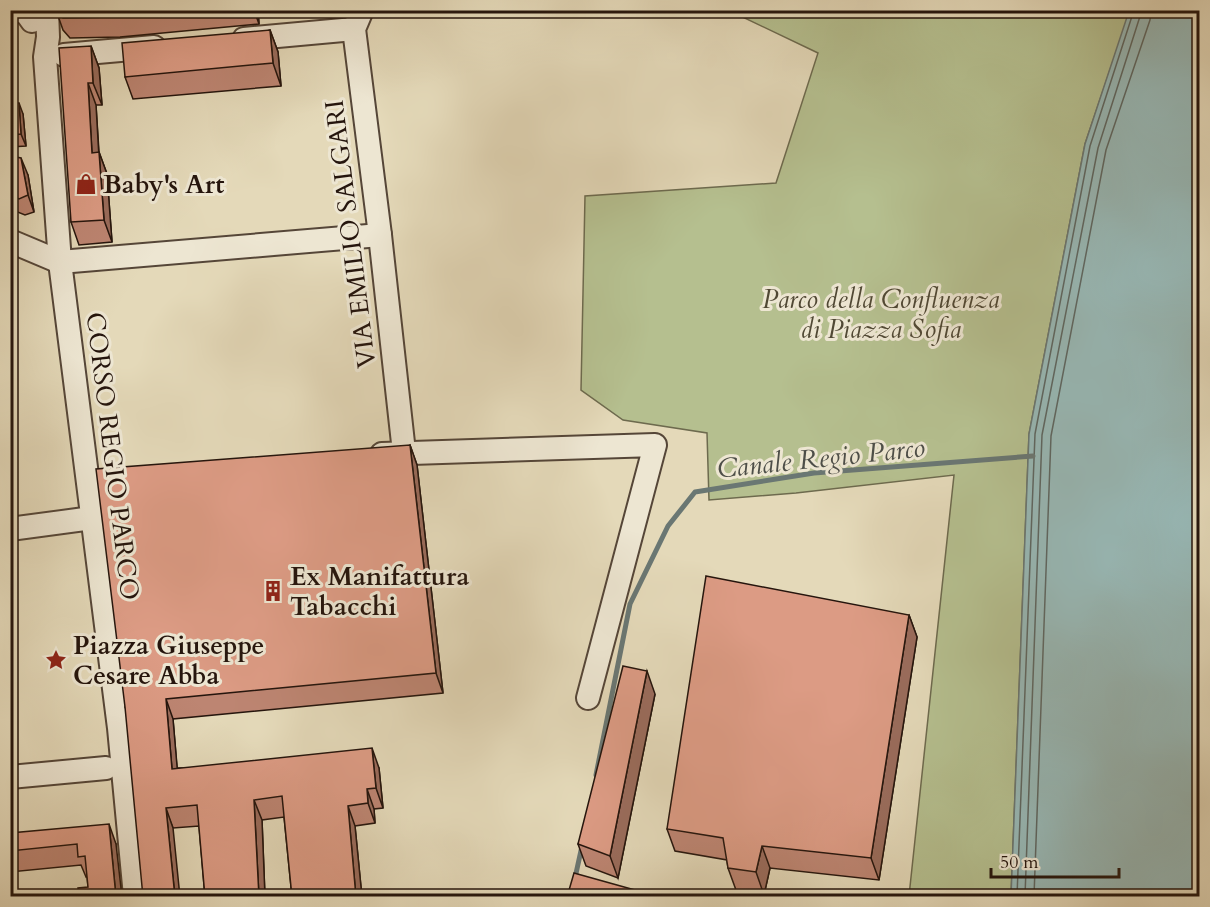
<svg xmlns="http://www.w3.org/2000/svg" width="1210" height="907" viewBox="0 0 1210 907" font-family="Cardo,serif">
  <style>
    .green { fill: #b5bf8f; stroke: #6d6a4e; stroke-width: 1.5 }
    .water { fill: #98b9b7; stroke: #6a7773; stroke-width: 1.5 }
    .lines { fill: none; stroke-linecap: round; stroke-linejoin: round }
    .shore { stroke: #5e6762; stroke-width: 1.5 }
    .stream { stroke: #6a7773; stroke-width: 5 }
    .minor-casing { stroke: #554638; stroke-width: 26 }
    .minor { stroke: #ede6d2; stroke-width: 22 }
    .wall { fill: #bd8572; stroke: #25150d; stroke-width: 1.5 }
    .shaded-wall { fill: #9a6c5c; stroke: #25150d; stroke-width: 1.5 }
    .building { fill: #dc9b84; stroke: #25150d; stroke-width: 1.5 }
    .labels { text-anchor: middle; stroke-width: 6; stroke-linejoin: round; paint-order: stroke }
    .poi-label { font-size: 26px; font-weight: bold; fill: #25150d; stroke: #ede6d2; text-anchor: start }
    .street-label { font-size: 26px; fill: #25150d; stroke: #ede6d2 }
    .park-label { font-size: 26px; font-style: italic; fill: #504834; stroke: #ede6d2 }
    .water-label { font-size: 27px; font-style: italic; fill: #4d4e48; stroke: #ede6d2 }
  </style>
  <rect width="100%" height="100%" fill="#e4d9b9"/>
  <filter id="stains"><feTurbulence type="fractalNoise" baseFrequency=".00333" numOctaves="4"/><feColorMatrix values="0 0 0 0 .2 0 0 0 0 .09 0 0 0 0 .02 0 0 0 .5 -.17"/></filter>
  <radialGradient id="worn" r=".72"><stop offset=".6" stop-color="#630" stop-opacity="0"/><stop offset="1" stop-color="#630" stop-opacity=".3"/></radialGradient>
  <!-- green -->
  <path class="green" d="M730,11H1130L1085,144L1029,434L1011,896H909L954,475L796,493L709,500L707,433L623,420L581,390L585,196L776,183L818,53Z"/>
  <!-- water -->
  <path class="water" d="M1129,11H1199V896H1011L1029,434L1085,144Z"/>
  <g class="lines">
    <!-- shore -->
    <g class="shore">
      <path d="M1017,896L1035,434L1090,146L1134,10"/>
      <path d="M1025,896L1042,435L1098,148L1142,10"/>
      <path d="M1034,896L1051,436L1106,150L1150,20L1151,10"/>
    </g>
    <!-- stream -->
    <g class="stream">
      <path d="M596,775L630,604L668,526L695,492L814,473L1033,456"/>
      <path d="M575,878L582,846"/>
    </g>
    <defs>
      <g id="minor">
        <path d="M19,10L27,14L32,21"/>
        <path d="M47,10L48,37L45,57L60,262L119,728L135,896"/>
        <path d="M362,10L354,29L380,235L404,452"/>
        <path d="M244,39L354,29"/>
        <path d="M64,55L154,47"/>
        <path d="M10,241L60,262L380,235"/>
        <path d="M382,454L655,445L588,698"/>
        <path d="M10,529L92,518"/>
        <path d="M10,777L106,768"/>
      </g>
    </defs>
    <!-- minor casing -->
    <use href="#minor" class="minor-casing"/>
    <!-- minor -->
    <use href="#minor" class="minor"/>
  </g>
  <!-- wall -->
  <g class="wall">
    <path d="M56,10H258L259,24L120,37L70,38L63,30Z"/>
    <path d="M10,11L16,27L17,59H10Z"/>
    <path d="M270,30L278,52L281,86L133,99L125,77Z"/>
    <path d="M91,46L99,68L102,105H96L99,152L107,174L112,242L79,245L71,222Z"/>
    <path d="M10,103L23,114L26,146L10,147Z"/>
    <path d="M10,156L28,175L34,212L25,215L10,209Z"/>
    <path d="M410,445L417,465L443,693L173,719L177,768H379L383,808L374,809L375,823L355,826L362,897H292L284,817L262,820L265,897H205L199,826L173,828L125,707Z"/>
    <path d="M909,615L917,637L879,880L770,868L764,895L736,890L728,868L727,860L675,851L667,829Z"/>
    <path d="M655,694L618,878L586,866L578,844Z"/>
    <path d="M10,833L116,844L88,887L87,876L86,877L81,865L10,872Z"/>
  </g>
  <!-- shaded-wall -->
  <g class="shaded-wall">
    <path d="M254,10H258L259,24Z"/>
    <path d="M10,11L16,27L17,59L11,42Z"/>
    <path d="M270,30L278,52L281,86L273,63Z"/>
    <path d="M91,46L99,68L102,105L93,83Z"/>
    <path d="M88,83L96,105L100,175L92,153Z"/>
    <path d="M19,103L23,114L26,146L21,134Z"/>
    <path d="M99,152L107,174L112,242L104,220Z"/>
    <path d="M21,158L28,175L34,212L28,195Z"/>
    <path d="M410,445L417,465L443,693L436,673Z"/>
    <path d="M909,615L917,637L879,880L871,858Z"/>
    <path d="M647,671L655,694L618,878L610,856Z"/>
    <path d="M166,699L173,719L179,789L172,769Z"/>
    <path d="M372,748L379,768L383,808L376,788Z"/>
    <path d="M367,789L374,809L375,823L368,803Z"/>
    <path d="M254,800L262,820L265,897H259Z"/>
    <path d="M348,806L355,826L362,897H356Z"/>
    <path d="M166,808L173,828L180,897H175Z"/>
    <path d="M109,824L116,844L122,897H116Z"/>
    <path d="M762,846L770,868L764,895L756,872Z"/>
  </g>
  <!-- building -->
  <g class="building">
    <path d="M56,10H185L113,17L63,18Z"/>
    <path d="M270,30L273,63L125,77L122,43Z"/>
    <path d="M91,46L93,83H88L92,153L99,152L104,220L71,222L59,48Z"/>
    <path d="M10,103H19L21,134L10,135Z"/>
    <path d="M10,156L21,158L28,195L19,199L10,195Z"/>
    <path d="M410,445L436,673L166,699L172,769L372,748L376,788L367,789L368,803L348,806L356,897H292L282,796L254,800L259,897H205L197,805L166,808L175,897H143L125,707L96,469Z"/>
    <path d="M706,576L909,615L871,858L762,846L756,872L728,868L723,838L667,829Z"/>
    <path d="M623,666L647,671L610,856L578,844Z"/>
    <path d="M109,824L116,897H79L78,888L88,887L85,856L78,857L77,844L10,851V833Z"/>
    <path d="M574,873L660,897H567Z"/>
  </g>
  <!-- icons -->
  <defs>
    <symbol id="shop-bare" viewBox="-9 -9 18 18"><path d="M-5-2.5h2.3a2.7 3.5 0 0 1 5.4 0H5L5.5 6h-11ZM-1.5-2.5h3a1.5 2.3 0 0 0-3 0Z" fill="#8f2418" stroke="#ede6d2" stroke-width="2.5" paint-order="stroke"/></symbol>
    <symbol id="building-bare" viewBox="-9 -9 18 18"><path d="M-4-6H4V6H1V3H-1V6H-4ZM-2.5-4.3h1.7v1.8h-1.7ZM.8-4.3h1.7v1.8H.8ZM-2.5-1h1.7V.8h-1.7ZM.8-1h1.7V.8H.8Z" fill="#8f2418" stroke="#ede6d2" stroke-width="2.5" paint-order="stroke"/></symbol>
    <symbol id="sight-bare" viewBox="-9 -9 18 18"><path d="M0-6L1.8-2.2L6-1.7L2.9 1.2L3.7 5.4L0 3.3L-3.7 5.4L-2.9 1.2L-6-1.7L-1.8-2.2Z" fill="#8f2418" stroke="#ede6d2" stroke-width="2.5" paint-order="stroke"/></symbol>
  </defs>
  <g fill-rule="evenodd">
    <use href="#shop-bare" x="71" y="169" width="30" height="30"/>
    <use href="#building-bare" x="258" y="576" width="30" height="30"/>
    <use href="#sight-bare" x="41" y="645" width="30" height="30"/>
  </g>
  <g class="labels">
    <!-- poi labels -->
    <g class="poi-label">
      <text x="103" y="193">Baby's Art</text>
      <text x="290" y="585">Ex Manifattura<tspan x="290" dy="30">Tabacchi</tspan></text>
      <text x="73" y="654">Piazza Giuseppe<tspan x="73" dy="30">Cesare Abba</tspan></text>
    </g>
    <!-- street labels -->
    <g class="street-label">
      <text transform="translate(350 234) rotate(-97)" y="9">VIA EMILIO SALGARI</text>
      <text transform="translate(113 456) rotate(83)" y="9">CORSO REGIO PARCO</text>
    </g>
    <!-- park labels -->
    <g class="park-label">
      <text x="881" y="308">Parco della Confluenza<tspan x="881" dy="30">di Piazza Sofia</tspan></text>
    </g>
    <!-- water labels -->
    <g class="water-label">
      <text transform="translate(821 458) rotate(-6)" y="9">Canale Regio Parco</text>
    </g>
  </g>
  <!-- margin -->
  <rect width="1210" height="907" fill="none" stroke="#e4d9b9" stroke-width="36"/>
  <rect x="12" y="12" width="1186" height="883" fill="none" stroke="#25150d" stroke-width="3"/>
  <rect x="18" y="18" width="1174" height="871" fill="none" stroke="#25150d" stroke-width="1.5"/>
  <!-- scale -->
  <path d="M991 868v9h128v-9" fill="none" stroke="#25150d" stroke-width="3"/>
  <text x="1000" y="868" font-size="18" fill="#25150d" stroke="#ede6d2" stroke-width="4.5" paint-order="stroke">50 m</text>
  <rect width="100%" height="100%" filter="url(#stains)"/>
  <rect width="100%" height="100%" fill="url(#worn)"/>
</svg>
